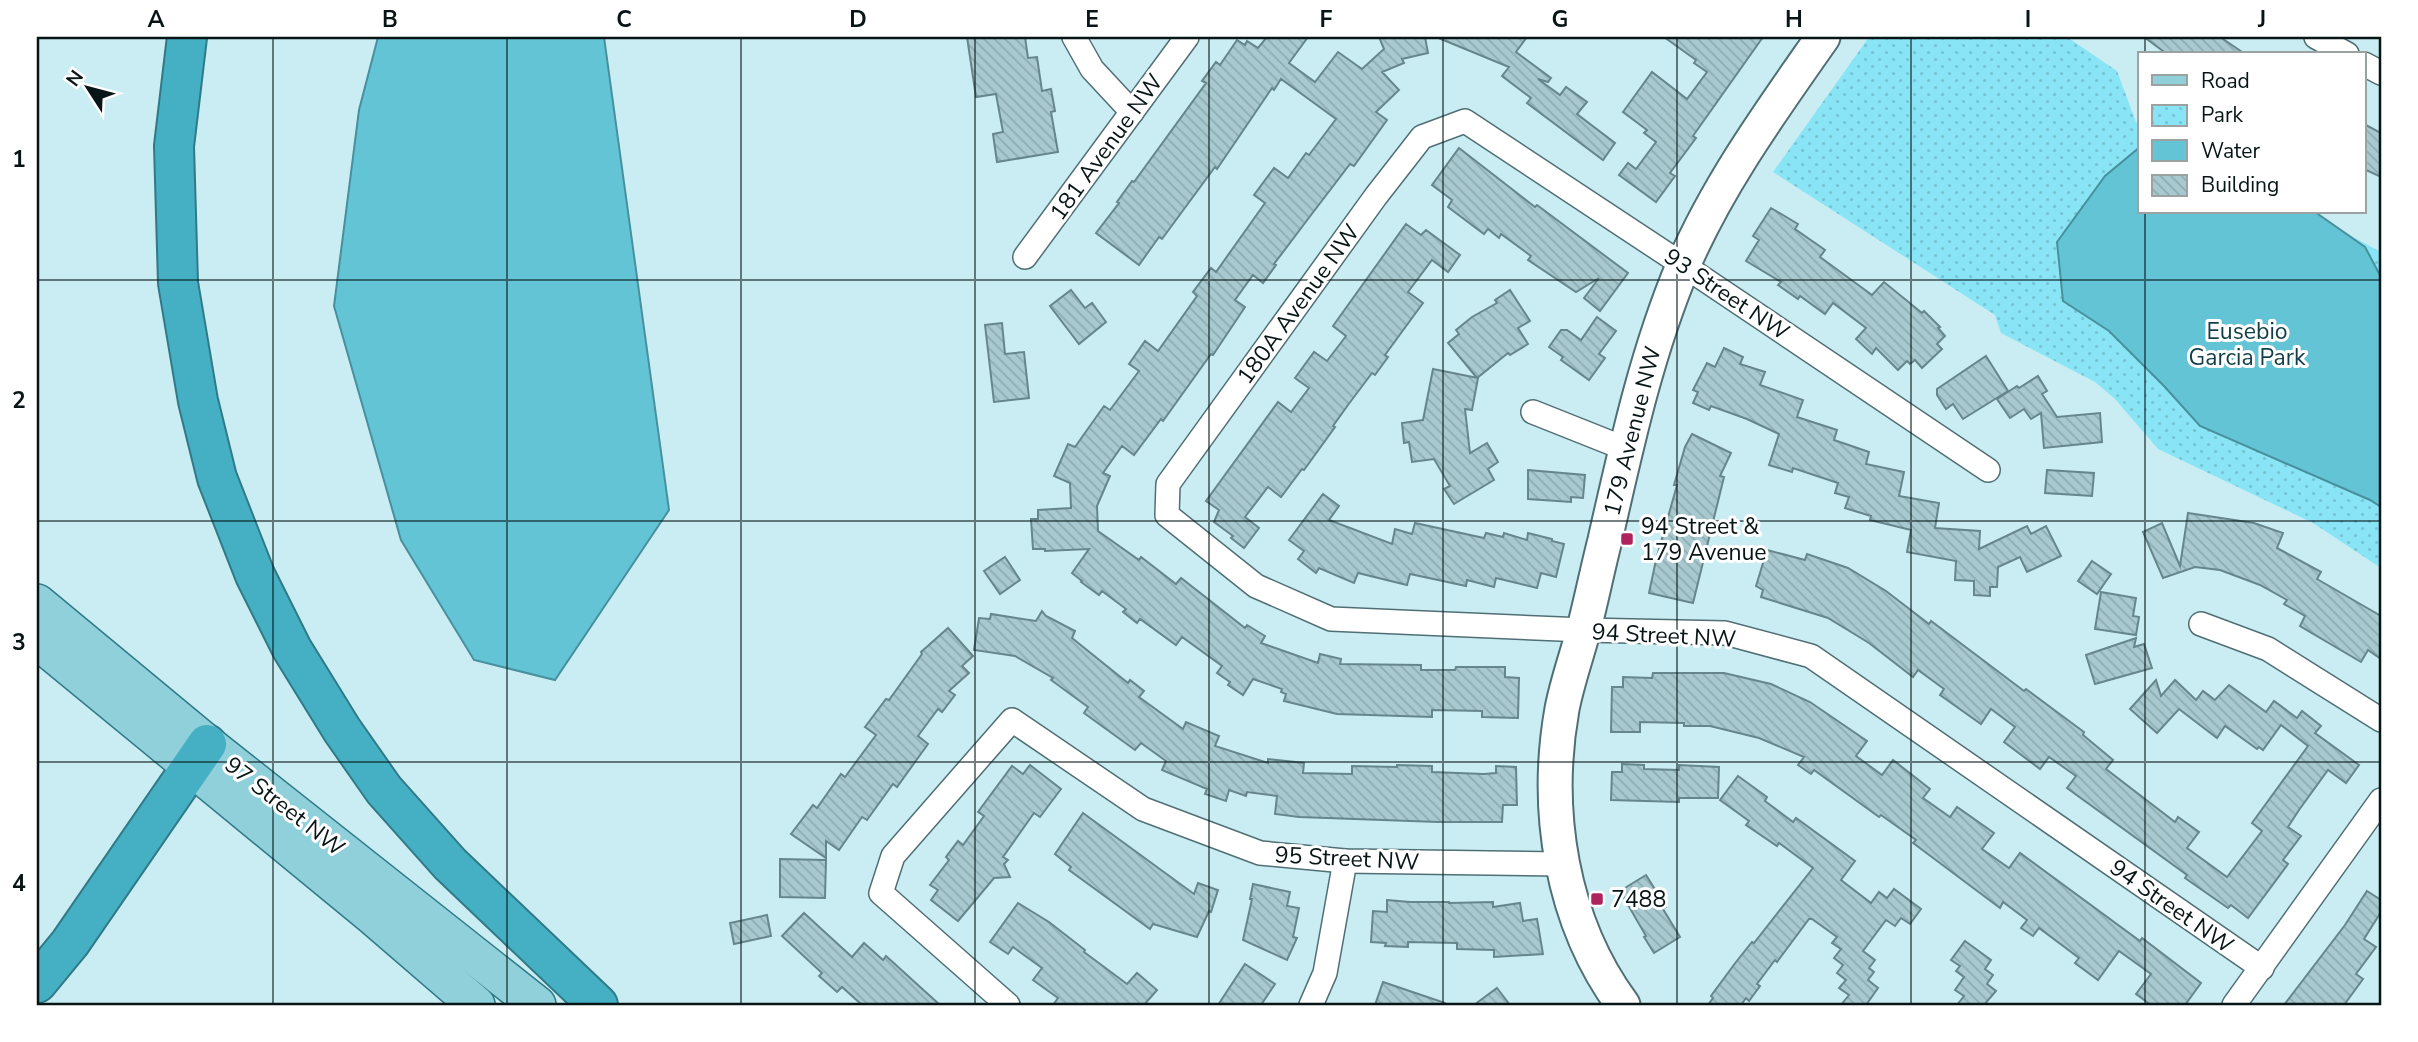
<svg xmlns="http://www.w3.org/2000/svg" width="2418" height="1042" viewBox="0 0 2418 1042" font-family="'Nunito Sans',sans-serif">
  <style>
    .park { fill: url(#park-dots) }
    .water { fill: #63c4d6; stroke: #48909d; stroke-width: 2 }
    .building { fill: url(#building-back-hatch); stroke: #66868c; stroke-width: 2 }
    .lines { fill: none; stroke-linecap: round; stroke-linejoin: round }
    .street-casing { stroke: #506f74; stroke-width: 26 }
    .secondary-casing { stroke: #506f74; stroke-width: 37 }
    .primary-casing { stroke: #307a87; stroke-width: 40 }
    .highway-casing { stroke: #307a87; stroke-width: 42 }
    .street { stroke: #fff; stroke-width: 23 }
    .secondary { stroke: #fff; stroke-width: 33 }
    .primary { stroke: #8fd0db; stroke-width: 37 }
    .highway { stroke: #45b0c3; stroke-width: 38 }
    .grid { fill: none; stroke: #081517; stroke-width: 2; stroke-opacity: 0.55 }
    .poi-dot { fill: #ae225e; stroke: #fff; stroke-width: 2.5 }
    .labels { text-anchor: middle; stroke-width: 6; stroke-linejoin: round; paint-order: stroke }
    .street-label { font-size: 23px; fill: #081517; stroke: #fff }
    .park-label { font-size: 23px; fill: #123f47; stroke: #fff }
    .poi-label { font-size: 23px; fill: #081517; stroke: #fff; text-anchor: start }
    .neatline { fill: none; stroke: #081517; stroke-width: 2.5 }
    .grid-label { font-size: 23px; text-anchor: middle; font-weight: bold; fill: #081517 }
  </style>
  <defs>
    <pattern id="park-dots" width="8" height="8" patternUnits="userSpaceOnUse" patternTransform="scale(1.75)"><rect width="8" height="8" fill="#89e5f6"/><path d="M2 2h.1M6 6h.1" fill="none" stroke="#75c4d2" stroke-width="1.8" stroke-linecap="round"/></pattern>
    <pattern id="building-back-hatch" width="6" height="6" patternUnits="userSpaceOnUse" patternTransform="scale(1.75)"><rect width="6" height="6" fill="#a7c9cf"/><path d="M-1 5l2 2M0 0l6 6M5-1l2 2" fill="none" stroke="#8eacb1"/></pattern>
  </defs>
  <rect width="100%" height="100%" fill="#caedf3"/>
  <!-- park -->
  <path class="park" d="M1869,37H2067L2117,71L2136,122L2140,124V212H2306L2381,252V568L2313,523L2158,449L2115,399L2095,382L2001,333L1995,315L1773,172Z"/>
  <!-- water -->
  <g class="water">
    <path d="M378,37H604L669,510L555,680L474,660L401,540L334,306L359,110Z"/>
    <path d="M2140,147V212H2315L2365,247L2381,277V507L2370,500L2200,426L2164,386L2109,331L2063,301L2057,242L2105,176Z"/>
  </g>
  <!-- building -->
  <g class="building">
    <path d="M967,37H1025L1028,58L1037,57L1042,91L1051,89L1055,111L1051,112L1058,152L997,162L993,134L1003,132L996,94L976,97Z"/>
    <path d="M1267,37H1308L1289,63L1315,82L1338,52L1362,69L1384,49L1379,37H1425L1428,53L1402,59L1404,63L1382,72L1399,90L1376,112L1387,120L1354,166L1350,164L1308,219L1274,264L1276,265L1263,283L1253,275L1235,300L1245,307L1213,355L1211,354L1163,421L1161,419L1134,455L1122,446L1103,473L1110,476L1097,506L1098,531L1139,560L1141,557L1176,584L1181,578L1245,628L1247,625L1265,636L1261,643L1318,663L1320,654L1341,659L1340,664L1421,665V670H1455L1456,667H1505V677L1519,678L1518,718L1482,717V711L1432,710V717L1337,714L1284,701L1286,694L1281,692L1282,689L1253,679L1243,695L1228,685L1230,682L1217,673L1222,666L1182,637L1176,645L1140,619L1137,623L1123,612L1126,609L1102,591L1099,595L1081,582L1082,581L1072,573L1089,549L1045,551V549H1033L1031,519H1038V510L1071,508L1070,483L1054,476L1068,444L1075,447L1104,406L1110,410L1139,371L1129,364L1145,341L1158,351L1197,296L1193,292L1211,268L1216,272L1265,203L1254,195L1274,168L1288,178L1306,153L1309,155L1336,119L1281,79L1274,90L1272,88L1217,169L1215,167L1162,239L1159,237L1139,265L1096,233L1119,203L1117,202L1132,181L1134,182L1206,83L1202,81L1216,62L1220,65L1237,40L1245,45L1247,41L1258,48Z"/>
    <path d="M1436,37H1527L1516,52L1551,78L1548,82L1538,79L1560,95L1566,87L1587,102L1577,114L1615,143L1603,160L1527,103L1531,98L1502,76L1509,67Z"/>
    <path d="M1664,37H1763L1693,136L1696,138L1670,173L1675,176L1656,202L1619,175L1628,163L1636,169L1656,142L1644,133L1647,130L1623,112L1652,72L1687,99L1707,72L1694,63L1696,60Z"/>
    <path d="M2144,37H2220L2245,54H2167Z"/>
    <path d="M2364,124L2381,133V177L2364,169Z"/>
    <path d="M1459,148L1535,207L1537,205L1628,273L1600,311L1584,298L1599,278L1576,292L1528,260L1531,256L1501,234L1499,238L1488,229L1484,234L1448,207L1452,200L1432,185Z"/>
    <path d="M1771,208L1798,224L1795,229L1825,250L1820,257L1872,295L1884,282L1922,313L1924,311L1940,327L1938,328L1945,336L1937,344L1942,349L1922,368L1915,360L1910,364L1907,361L1898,370L1876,348L1872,354L1856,339L1866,328L1833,303L1825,314L1800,296L1798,299L1778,285L1781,282L1746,261L1759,240L1753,236Z"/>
    <path d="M1406,224L1421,235L1426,230L1460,255L1448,272L1432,260L1408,292L1423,303L1385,355L1388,357L1375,375L1372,373L1348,405L1333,426L1335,427L1304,470L1302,469L1281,497L1268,487L1245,517L1259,528L1244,548L1231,538L1233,536L1214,522L1219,510L1206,501L1278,402L1291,412L1309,388L1295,378L1314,352L1327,361L1346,336L1333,326Z"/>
    <path d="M1071,290L1085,308L1092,303L1106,322L1079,344L1050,306Z"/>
    <path d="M1510,290L1530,321L1518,328L1528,344L1510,355L1508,353L1477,378L1448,343L1459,334L1456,330L1472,317L1497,303L1495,300Z"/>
    <path d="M1597,317L1616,331L1599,354L1605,358L1589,380L1561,360L1563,357L1549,347L1561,330H1567L1581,340Z"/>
    <path d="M1002,323L1005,354L1024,352L1029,398L994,402L985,325Z"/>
    <path d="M1724,348L1743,357L1740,364L1765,372L1760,385L1803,400L1797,417L1837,430L1834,440L1869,452L1866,464L1904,472L1899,496L1939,503L1935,528L1980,531L1979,549L2027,526L2031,534L2046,526L2061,556L2027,572L2020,557L1998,567L1997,587H1990V596L1974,595V581L1955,580L1956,561L1907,552L1911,530L1870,520L1871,516L1845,508L1849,497L1835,493L1838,483L1793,468L1792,472L1769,465L1779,434L1747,419L1711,406L1709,410L1693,403L1698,392L1693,390L1707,363L1715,367Z"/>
    <path d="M1986,356L2008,391L1963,419L1953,404L1946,409L1937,395V389Z"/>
    <path d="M1433,369L1478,378L1472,410L1465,409L1470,453L1487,443L1498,462L1488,469L1494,480L1454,504L1444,489L1450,486L1434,459L1412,462L1409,442L1404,443L1402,423L1423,420Z"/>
    <path d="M2038,376L2047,391L2042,394L2057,417L2100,413L2102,442L2044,448L2041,413L2031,419L2024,409L2010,418L1997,399L2017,386L2019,388Z"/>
    <path d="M1692,434L1731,453L1720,476L1724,477L1693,603L1649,593L1656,560L1677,485H1674L1685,447Z"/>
    <path d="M1528,470L1585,475L1583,498L1571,497V502L1528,499Z"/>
    <path d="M2047,470L2094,473L2092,496L2045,493Z"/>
    <path d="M1323,494L1339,506L1329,520L1392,544L1395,529L1412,534L1415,523L1484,538L1486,533L1503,537L1504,533L1527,540L1528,533L1552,539V541L1564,544L1556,577L1541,573L1537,588L1496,578L1494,587L1467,580L1466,586L1410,574L1407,585L1358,573L1354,583L1319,568L1316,573L1298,559L1304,551L1289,540Z"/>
    <path d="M2188,513L2254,523L2283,533L2277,548L2321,572L2317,579L2381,616V659L2368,650L2361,662L2300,626L2305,616L2284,604L2287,600L2260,585L2220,570L2195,567L2163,578L2143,532L2162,523L2180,566Z"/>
    <path d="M1767,550L1805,560L1807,554L1848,568L1886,591L1929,624L1931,621L2024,691L2026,689L2084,732L2083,735L2113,760L2106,769L2175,822L2178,817L2199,832L2187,848L2227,877L2262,831L2252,823L2308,746L2281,725L2263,750L2259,747L2257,749L2225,726L2217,738L2179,709L2157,733L2130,709L2156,680L2161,696L2175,680L2196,700L2203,691L2215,700L2229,685L2266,712L2274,701L2297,718L2302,711L2321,726L2315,733L2359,765L2346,783L2328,770L2299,810L2288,827L2301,836L2283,860L2288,864L2248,918L2231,905L2228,908L2205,892L2185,878L2187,875L2067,788L2076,776L2049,757L2040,769L2004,742L2015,727L1991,709L1981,724L1940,695L1944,689L1918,670L1913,677L1869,643L1828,618L1761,597L1763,590L1756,586Z"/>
    <path d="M1005,557L1020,580L1000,594L984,571Z"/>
    <path d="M2092,561L2111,574L2097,594L2078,581Z"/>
    <path d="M2101,592L2136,598L2133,616L2139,617L2136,635L2095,629Z"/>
    <path d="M1042,611L1046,616L1075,631L1072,638L1128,683L1130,680L1144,691L1139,697L1183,729L1186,722L1219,736L1215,746L1268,763V759L1304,763L1303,773L1352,774V766L1397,767V765L1432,766V772L1484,774L1496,773V766L1516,767L1517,805H1503L1502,822H1438L1299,817L1275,814L1277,796L1247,792L1246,796L1229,790L1226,801L1205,794L1207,789L1162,770L1166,761L1141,743L1135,750L1084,713L1088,707L1051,680L1053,678L1015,656L974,650L979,618L990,619L991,614L1036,621Z"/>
    <path d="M948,628L973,656L962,666L969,673L949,691L955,695L942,712L938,709L918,736L928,744L897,787L893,784L867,820L862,817L839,850L826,841V858L791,834L813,805L817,808L841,774L845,777L876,735L865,727L886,699L889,700L922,654L921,652Z"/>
    <path d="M2136,638L2134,647L2144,644L2152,668L2095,684L2086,655Z"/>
    <path d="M1653,673H1724L1771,684L1810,702L1867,741L1856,756L1882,775L1893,760L1930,789L1923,798L1950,817L1957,807L1994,833L1982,849L2009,868L2020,853L2140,941L2142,938L2201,983L2185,1005H2151L2136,994L2151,974L2119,951L2098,980L2075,963L2079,958L2039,928L2033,936L2021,928L2027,920L2003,902L2000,908L1913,843L1916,840L1881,815L1879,817L1814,770L1811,774L1798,765L1804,757L1759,738L1710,726H1684V723L1640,722V732H1611L1612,687H1623V677L1652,678Z"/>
    <path d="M1622,764L1644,765V769L1679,770V765L1719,767L1718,798H1679V802L1611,800L1612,772H1622Z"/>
    <path d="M1030,765L1061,789L1040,817L1034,813L1003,857L1008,860L1004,864L1010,877L994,878L958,921L931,900L938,890L930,885L949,860L946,857L958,841L963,845L984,816L978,812L1012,766L1023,774Z"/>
    <path d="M1738,776L1767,797L1765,801L1793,822L1796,818L1855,861L1841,880L1871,903L1879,892L1887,898L1894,889L1921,909L1910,924L1901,918L1895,926L1886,920L1863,951L1875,960L1869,968L1874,972L1868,980L1878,988L1866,1005H1841L1849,995L1839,988L1846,980L1837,973L1843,965L1834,958L1841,949L1832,943L1837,937L1812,919H1809L1777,962L1775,960L1757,984L1760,986L1749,1001L1746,998L1741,1005H1708L1713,998L1711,996L1736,962L1752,942L1754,943L1813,868L1779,843L1777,846L1746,825L1749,821L1720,800Z"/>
    <path d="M1083,813L1194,894L1198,883L1218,890L1211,912L1209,911L1197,937L1153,924L1150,929L1069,870L1071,867L1055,854Z"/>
    <path d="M780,859L826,860L825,898L780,897Z"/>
    <path d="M1646,875L1666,907L1663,909L1680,937L1654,953L1644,937L1646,936L1620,891Z"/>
    <path d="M1253,884L1290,892L1287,906L1299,908L1293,937L1297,938L1287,960L1243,940L1252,899H1250Z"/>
    <path d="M2367,891L2381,900V912L2364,939L2376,947L2356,974L2363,979L2344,1005H2284L2345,925Z"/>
    <path d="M1387,900L1410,902H1449V903L1493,902V907L1520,903L1523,921L1537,919L1543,954L1494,957V950L1457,949V943L1408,942V947L1385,946L1386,943L1371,942L1373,911L1387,912Z"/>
    <path d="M1018,903L1049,922L1085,950L1084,952L1127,984L1137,973L1157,990L1144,1005H1053L1058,998L1033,980L1042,968L1013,947L1008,954L990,942Z"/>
    <path d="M804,913L852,957L864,943L883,960L886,956L940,1005H862L842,987L837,992L819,976L822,973L782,936Z"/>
    <path d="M767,915L771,936L734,944L730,923Z"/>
    <path d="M1965,941L1991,960L1985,969L1993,975L1987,984L1996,991L1984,1005H1957L1964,996L1955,990L1964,977L1956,971L1960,966L1951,960Z"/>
    <path d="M1245,964L1275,984L1261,1005H1218Z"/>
    <path d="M1383,982L1445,1003V1005H1375Z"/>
    <path d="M1497,988L1510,1005H1474Z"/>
  </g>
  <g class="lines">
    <defs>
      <g id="street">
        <path d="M1074,37L1092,69L1132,112"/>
        <path d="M2316,37L2347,54"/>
        <path d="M2364,64L2381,73"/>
        <path d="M1025,257L1187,37"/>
        <path d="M1533,412L1626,449"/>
        <path d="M1988,470L1683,265L1465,121L1422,137L1376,196L1168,484L1167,515L1256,586L1331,619L1584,630L1725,633L1811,656L2262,968"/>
        <path d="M2201,624L2268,649L2381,720"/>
        <path d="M1008,1005L881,893L893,856L1012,720L1143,809L1260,853L1345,861L1562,864"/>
        <path d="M1311,1005L1325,973L1345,861"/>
        <path d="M2234,1005L2381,800"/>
      </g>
      <path id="secondary" d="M1623,1005C1561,921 1544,810 1562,709C1567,683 1576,658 1583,632C1591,602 1597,571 1605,540C1626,448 1646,354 1683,266C1718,184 1772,110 1823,37"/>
      <g id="primary">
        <path d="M37,603L207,744L537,1005"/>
        <path d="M37,640L374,917L476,1005"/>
      </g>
      <g id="highway">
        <path d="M187,37L174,146L178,283L198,401L217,478L255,575L292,649L342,730L384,790L450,864L598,1005"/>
        <path d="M37,983L70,943L207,744"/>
      </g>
    </defs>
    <!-- street casing -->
    <use href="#street" class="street-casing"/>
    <!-- secondary casing -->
    <use href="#secondary" class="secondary-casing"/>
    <!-- primary casing -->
    <use href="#primary" class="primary-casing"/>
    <!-- highway casing -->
    <use href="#highway" class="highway-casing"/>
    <!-- street -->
    <use href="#street" class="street"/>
    <!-- secondary -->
    <use href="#secondary" class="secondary"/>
    <!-- primary -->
    <use href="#primary" class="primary"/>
    <!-- highway -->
    <use href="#highway" class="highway"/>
  </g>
  <!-- grid -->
  <path class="grid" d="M273,37V1005M507,37V1005M741,37V1005M975,37V1005M1209,37V1005M1443,37V1005M1677,37V1005M1911,37V1005M2145,37V54M2145,212V1005M37,280H2381M37,521H2381M37,762H2381"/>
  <!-- markers -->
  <g class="poi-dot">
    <rect x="1620" y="532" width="14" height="14" rx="3.5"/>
    <rect x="1590" y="892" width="14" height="14" rx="3.5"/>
  </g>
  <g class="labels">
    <!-- street labels -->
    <g class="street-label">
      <text transform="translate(1106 147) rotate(-54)" y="8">181 Avenue NW</text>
      <text transform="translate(1727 294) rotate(34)" y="8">93 Street NW</text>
      <text transform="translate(1298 304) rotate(-54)" y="8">180A Avenue NW</text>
      <text transform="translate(1632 431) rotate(-76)" y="8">179 Avenue NW</text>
      <text transform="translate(1664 635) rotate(3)" y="8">94 Street NW</text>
      <text transform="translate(285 806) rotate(38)" y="8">97 Street NW</text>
      <text transform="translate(1347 858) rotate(3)" y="8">95 Street NW</text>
      <text transform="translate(2172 906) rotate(35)" y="8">94 Street NW</text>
    </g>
    <!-- park labels -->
    <g class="park-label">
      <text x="2247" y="339">Eusebio<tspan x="2247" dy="26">Garcia Park</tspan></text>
    </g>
    <!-- poi labels -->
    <g class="poi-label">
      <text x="1641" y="534">94 Street &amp;<tspan x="1641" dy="26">179 Avenue</tspan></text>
      <text x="1611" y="907">7488</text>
    </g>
  </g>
  <!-- border -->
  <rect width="2418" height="1042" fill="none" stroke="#ffffff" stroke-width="77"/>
  <!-- legend -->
  <rect x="2138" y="52" width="228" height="161" fill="#ffffff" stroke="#9ca1a2" stroke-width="2"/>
  <rect x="2152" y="75" width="35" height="10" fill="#8fd0db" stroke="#9ca1a2" stroke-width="2"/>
  <text x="2201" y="88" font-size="21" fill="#081517">Road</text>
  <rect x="2152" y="105" width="35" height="21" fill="url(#park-dots)" stroke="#9ca1a2" stroke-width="2"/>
  <text x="2201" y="122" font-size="21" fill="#081517">Park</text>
  <rect x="2152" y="140" width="35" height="21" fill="#63c4d6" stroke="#9ca1a2" stroke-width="2"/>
  <text x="2201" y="158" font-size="21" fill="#081517">Water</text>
  <rect x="2152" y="175" width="35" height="21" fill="url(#building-back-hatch)" stroke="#9ca1a2" stroke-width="2"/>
  <text x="2201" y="192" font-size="21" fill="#081517">Building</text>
  <!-- north arrow -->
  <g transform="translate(88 88) rotate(306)" stroke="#ffffff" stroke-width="5" paint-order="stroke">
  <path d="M0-5L12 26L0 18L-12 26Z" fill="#081517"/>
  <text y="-10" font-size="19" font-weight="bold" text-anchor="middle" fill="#081517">N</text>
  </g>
  <rect x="38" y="38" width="2342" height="966" class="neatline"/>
  <g class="grid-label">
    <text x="156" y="27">A</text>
    <text x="390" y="27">B</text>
    <text x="624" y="27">C</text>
    <text x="858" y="27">D</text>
    <text x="1092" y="27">E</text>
    <text x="1326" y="27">F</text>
    <text x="1560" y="27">G</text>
    <text x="1794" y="27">H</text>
    <text x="2028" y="27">I</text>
    <text x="2262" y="27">J</text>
    <text x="19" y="167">1</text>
    <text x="19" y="408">2</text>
    <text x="19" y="650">3</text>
    <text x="19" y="891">4</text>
  </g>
</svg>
